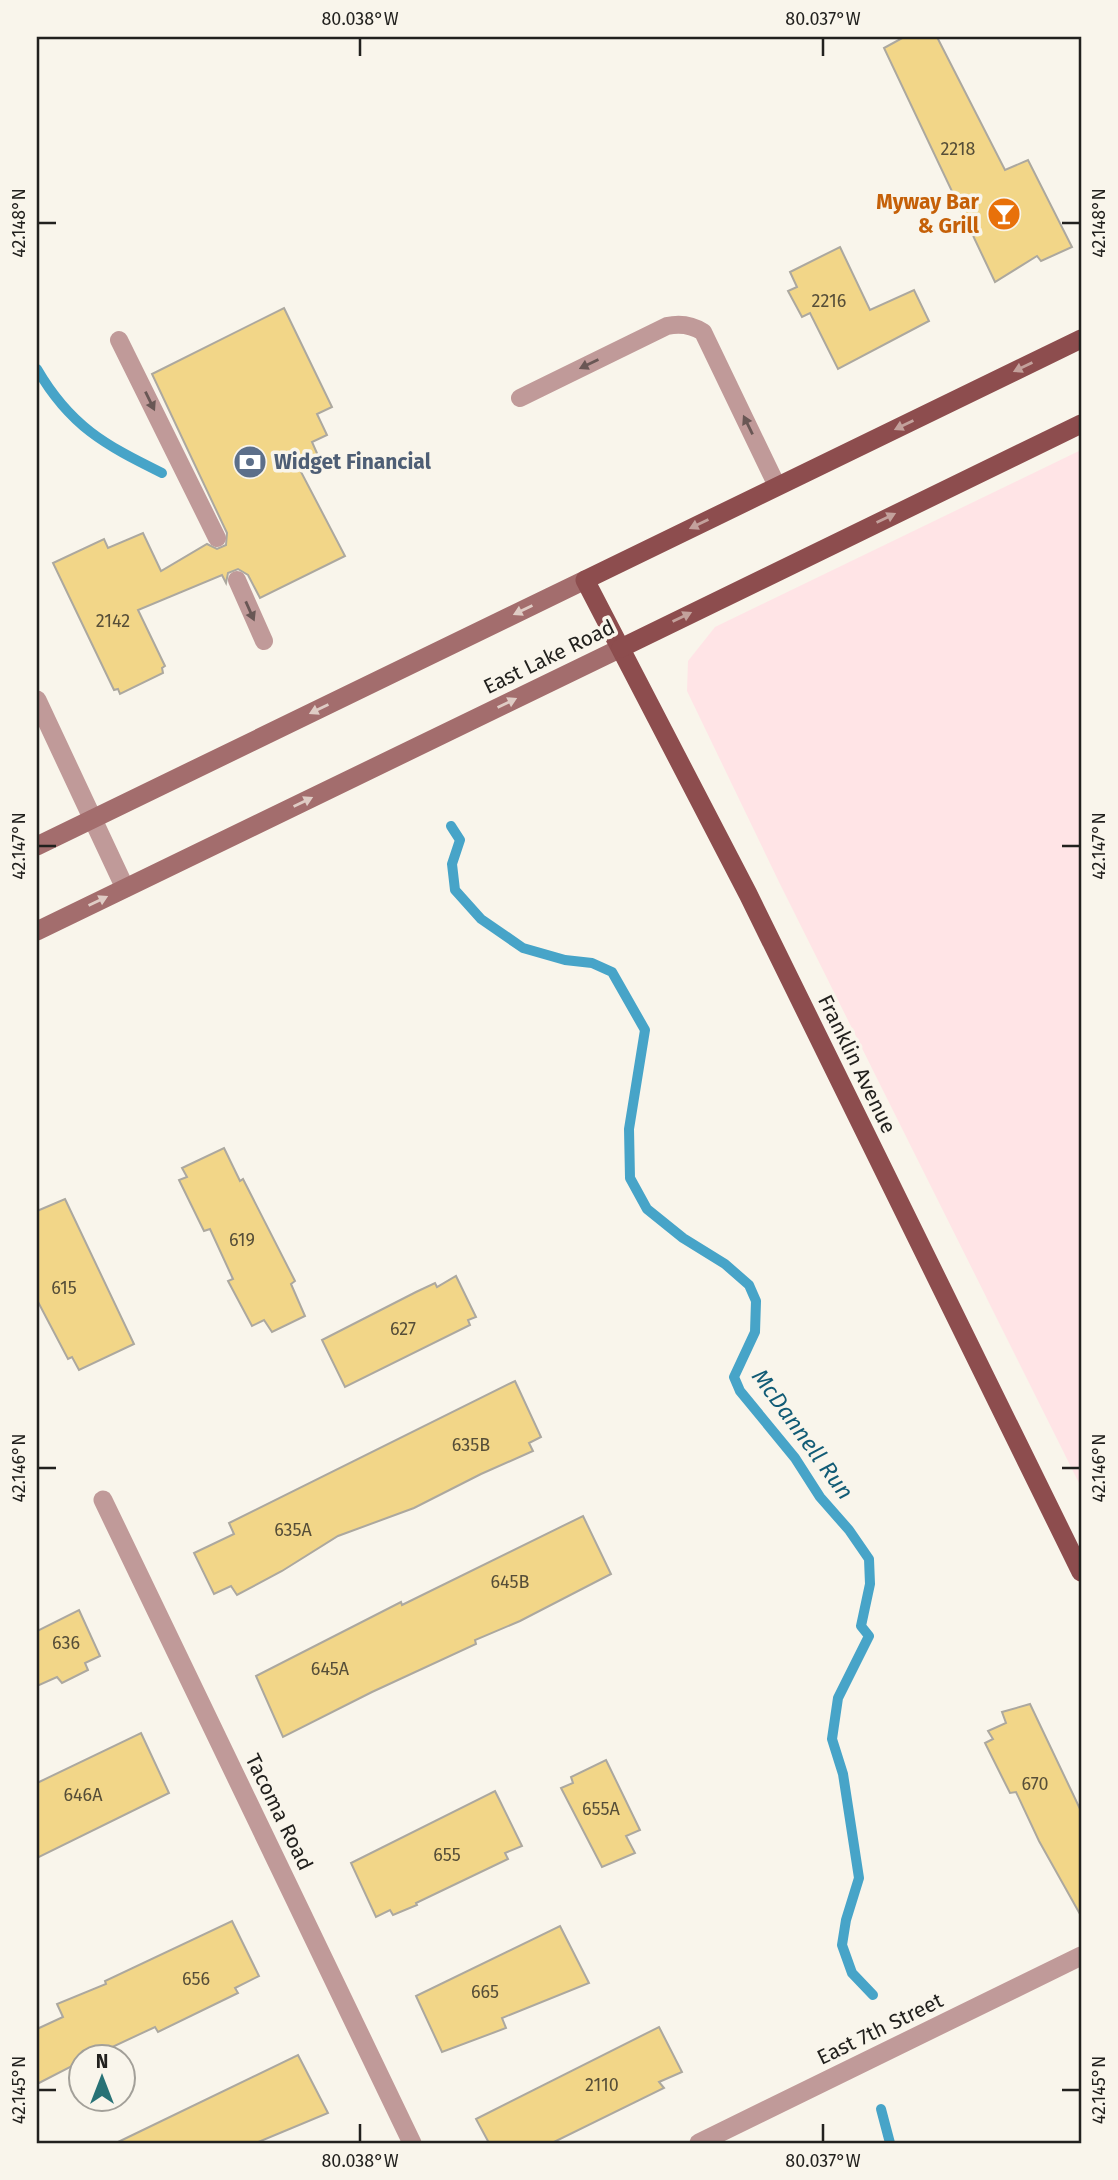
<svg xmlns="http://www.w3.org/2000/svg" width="1118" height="2180" viewBox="0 0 1118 2180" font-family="'Fira Sans',sans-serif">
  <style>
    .industrial { fill: #ffe4e6 }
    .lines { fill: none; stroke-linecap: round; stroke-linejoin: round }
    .stream { stroke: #47a4c8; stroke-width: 10 }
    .building { fill: #f2d688; stroke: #aca89f; stroke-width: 2 }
    .service { stroke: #c09a99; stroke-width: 18 }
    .minor { stroke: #c09a99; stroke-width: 19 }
    .secondary { stroke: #a36d6d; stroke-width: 19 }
    .primary { stroke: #8d4d4e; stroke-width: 19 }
    .oneway { fill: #695755 }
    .oneway2 { fill: #c3a19c }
    .oneway3 { fill: #dfccc5 }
    .ticks { fill: none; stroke: #22211e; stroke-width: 2.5 }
    .labels { text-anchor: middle; stroke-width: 7; stroke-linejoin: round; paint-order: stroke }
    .number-label { font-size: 18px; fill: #564e38 }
    .food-label { font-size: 21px; font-weight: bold; fill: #c56008; stroke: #f9f5eb; text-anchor: end }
    .service-label { font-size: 21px; font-weight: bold; fill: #4e5e75; stroke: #f9f5eb; text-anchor: start }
    .street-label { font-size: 21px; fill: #22211e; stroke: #f9f5eb }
    .water-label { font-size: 23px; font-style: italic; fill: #125c76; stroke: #f9f5eb }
    .neatline { fill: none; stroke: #22211e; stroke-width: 2.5 }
    .ticks-label { font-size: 18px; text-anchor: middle; fill: #22211e }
  </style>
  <rect width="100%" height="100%" fill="#f9f5eb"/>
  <!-- industrial -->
  <path class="industrial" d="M1081,450V1487L779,882L687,691L688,661L715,627Z"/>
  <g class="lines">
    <!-- stream -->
    <g class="stream">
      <path d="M37,369C70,426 105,445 162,473"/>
      <path d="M451,826L460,840L452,864L455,890L481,919L523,948L565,960L592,963L612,972L645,1030L629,1129L630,1178L647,1209L683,1238L725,1264L749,1285L756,1301L755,1332L734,1377L740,1391L795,1458L820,1497L849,1530L869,1559L870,1584L861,1626L869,1636L838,1698L832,1739L843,1774L859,1878L846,1920L842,1945L852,1973L873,1995"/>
      <path d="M881,2109L890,2143"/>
    </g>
  </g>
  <!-- building -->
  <g class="building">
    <path d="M904,37H937L1005,170L1028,160L1072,247L1041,261L1037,256L995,282L884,48Z"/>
    <path d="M840,247L870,310L914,290L929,321L838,369L810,313L802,317L788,291L797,287L790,272Z"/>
    <path d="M284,308L332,407L317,414L327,435L312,442L320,460L300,470L345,556L260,598L248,575L238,569L228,573L226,583L222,575L138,610L165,666L162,668L163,673L120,694L118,689L114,690L53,563L104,539L108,548L143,533L161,571L207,544L217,549L226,545L227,533L152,374Z"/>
    <path d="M224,1148L240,1181L243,1179L295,1281L291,1284L305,1316L272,1332L264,1320L252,1326L228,1281L233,1279L210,1229L204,1231L179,1180L187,1177L182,1168Z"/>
    <path d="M65,1199L134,1344L79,1370L72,1357L68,1359L37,1300V1211Z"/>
    <path d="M456,1276L476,1317L468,1320L470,1325L345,1387L322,1340L416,1292L435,1283L437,1287Z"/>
    <path d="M515,1381L541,1437L529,1443L533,1451L481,1474L414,1508L338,1536L282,1571L237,1595L231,1586L214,1594L194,1553L234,1534L229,1523Z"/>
    <path d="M583,1516L611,1574L520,1621L475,1640L476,1644L372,1692L283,1737L256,1676L401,1602L402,1605Z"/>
    <path d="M79,1610L100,1656L85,1663L88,1670L62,1683L57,1677L37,1686V1631Z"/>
    <path d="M1030,1704L1081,1811V1916L1039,1841L1016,1792L1010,1793L985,1743L993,1739L988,1731L1006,1723L1002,1712Z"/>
    <path d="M141,1733L169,1793L37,1858V1783Z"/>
    <path d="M606,1760L640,1830L626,1836L635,1853L602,1867L561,1788L573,1783L571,1777Z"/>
    <path d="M495,1791L522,1846L505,1853L508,1859L416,1903L417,1905L393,1915L390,1910L376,1917L351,1863Z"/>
    <path d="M232,1921L259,1976L235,1988L238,1993L158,2032L155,2027L91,2057H80V2062L37,2084V2029L63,2017L57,2004L106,1984L105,1981Z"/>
    <path d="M560,1926L589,1983L502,2018L506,2028L442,2052L416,1996Z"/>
    <path d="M659,2027L682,2072L659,2082L664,2088L552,2143H489L476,2119Z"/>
    <path d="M298,2055L328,2113L256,2143H116Z"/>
  </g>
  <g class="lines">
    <!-- service -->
    <g class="service">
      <path d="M119,340L217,538"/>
      <path d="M520,398L667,326C680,323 692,325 703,332L777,486"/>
      <path d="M237,580L264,641"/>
    </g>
    <!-- minor -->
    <g class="minor">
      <path d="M37,700L125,888"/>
      <path d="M103,1500L412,2143"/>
      <path d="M699,2143L1081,1956"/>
    </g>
    <!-- secondary -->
    <g class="secondary">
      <path d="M37,846L585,580"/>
      <path d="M37,931L621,648"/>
    </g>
    <!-- primary -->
    <g class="primary">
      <path d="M1081,339L585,580L748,894L1081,1572"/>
      <path d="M621,648L1081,424"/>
    </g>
  </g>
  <!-- one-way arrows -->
  <defs><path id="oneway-solid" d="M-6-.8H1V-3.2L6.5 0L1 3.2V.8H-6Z" transform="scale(1.75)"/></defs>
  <g class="oneway">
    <use href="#oneway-solid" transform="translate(589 364) rotate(154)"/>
    <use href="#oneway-solid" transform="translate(150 401) rotate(64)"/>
    <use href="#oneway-solid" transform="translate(748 425) rotate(-116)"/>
    <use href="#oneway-solid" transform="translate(250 611) rotate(66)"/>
  </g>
  <g class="oneway2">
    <use href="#oneway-solid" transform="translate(1023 367) rotate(154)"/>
    <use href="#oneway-solid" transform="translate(904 425) rotate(154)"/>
    <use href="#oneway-solid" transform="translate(886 518) rotate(-26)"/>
    <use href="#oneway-solid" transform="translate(699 524) rotate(154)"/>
    <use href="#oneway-solid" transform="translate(682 617) rotate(-26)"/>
  </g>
  <g class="oneway3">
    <use href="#oneway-solid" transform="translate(523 610) rotate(154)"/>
    <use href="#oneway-solid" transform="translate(507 703) rotate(-26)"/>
    <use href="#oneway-solid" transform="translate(319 709) rotate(154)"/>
    <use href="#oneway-solid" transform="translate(303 802) rotate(-26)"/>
    <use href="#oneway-solid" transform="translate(98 901) rotate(-26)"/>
  </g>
  <!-- ticks -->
  <path class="ticks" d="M360,38V56M823,38V56M38,223H56M1062,223H1080M38,846H56M1062,846H1080M38,1468H56M1062,1468H1080M38,2090H56M1062,2090H1080M360,2124V2142M823,2124V2142"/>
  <!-- icons -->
  <defs>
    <symbol id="bar-disc" viewBox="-11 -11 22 22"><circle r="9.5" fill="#e8710a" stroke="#f9f5eb"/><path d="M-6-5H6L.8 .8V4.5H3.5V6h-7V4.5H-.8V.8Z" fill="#fff"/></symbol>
    <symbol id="bank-disc" viewBox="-11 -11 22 22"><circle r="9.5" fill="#5c6f8a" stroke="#f9f5eb"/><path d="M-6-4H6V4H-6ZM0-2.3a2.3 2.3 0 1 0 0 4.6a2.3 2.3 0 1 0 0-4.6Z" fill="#fff"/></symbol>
  </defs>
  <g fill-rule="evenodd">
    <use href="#bar-disc" x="985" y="195" width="38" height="38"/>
    <use href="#bank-disc" x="231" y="443" width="38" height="38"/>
  </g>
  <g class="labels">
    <!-- number labels -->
    <g class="number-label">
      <text x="958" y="155">2218</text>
      <text x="829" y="307">2216</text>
      <text x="113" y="627">2142</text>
      <text x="242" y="1246">619</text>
      <text x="64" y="1294">615</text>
      <text x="403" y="1335">627</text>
      <text x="471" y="1451">635B</text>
      <text x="293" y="1536">635A</text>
      <text x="510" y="1588">645B</text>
      <text x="66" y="1649">636</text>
      <text x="330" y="1675">645A</text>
      <text x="1035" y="1790">670</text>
      <text x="83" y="1801">646A</text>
      <text x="601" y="1815">655A</text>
      <text x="447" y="1861">655</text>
      <text x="196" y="1985">656</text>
      <text x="485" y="1998">665</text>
      <text x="602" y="2091">2110</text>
    </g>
    <!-- food labels -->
    <g class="food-label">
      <text x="979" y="209">Myway Bar<tspan x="979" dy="24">&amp; Grill</tspan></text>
    </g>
    <!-- service labels -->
    <g class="service-label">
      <text x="274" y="469">Widget Financial</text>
    </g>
    <!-- street labels -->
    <g class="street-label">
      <text transform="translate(549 657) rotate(-26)" y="7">East Lake Road</text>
      <text transform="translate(857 1064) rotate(64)" y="7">Franklin Avenue</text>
      <text transform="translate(279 1812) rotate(64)" y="7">Tacoma Road</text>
      <text transform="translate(880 2029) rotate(-26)" y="7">East 7th Street</text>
    </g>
    <!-- water labels -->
    <g class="water-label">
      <text transform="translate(803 1434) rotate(54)" y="8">McDannell Run</text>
    </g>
  </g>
  <!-- border -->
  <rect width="1118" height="2180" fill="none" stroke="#f9f5eb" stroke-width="77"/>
  <!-- north arrow -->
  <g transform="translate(102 2078)"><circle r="33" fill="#f9f5eb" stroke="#a3a099" stroke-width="2"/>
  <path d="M0-5L12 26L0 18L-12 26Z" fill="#287276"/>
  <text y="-10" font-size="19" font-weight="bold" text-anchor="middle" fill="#22211e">N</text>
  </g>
  <rect x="38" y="38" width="1042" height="2104" class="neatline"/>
  <g class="ticks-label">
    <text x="360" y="25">80.038°W</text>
    <text x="823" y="25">80.037°W</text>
    <text transform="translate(19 223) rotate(-90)" y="6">42.148°N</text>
    <text transform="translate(1099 223) rotate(-90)" y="6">42.148°N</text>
    <text transform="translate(19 846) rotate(-90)" y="6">42.147°N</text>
    <text transform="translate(1099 846) rotate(-90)" y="6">42.147°N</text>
    <text transform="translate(19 1468) rotate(-90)" y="6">42.146°N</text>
    <text transform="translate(1099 1468) rotate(-90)" y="6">42.146°N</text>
    <text transform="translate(19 2090) rotate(-90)" y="6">42.145°N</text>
    <text transform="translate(1099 2090) rotate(-90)" y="6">42.145°N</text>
    <text x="360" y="2167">80.038°W</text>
    <text x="823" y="2167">80.037°W</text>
  </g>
</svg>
